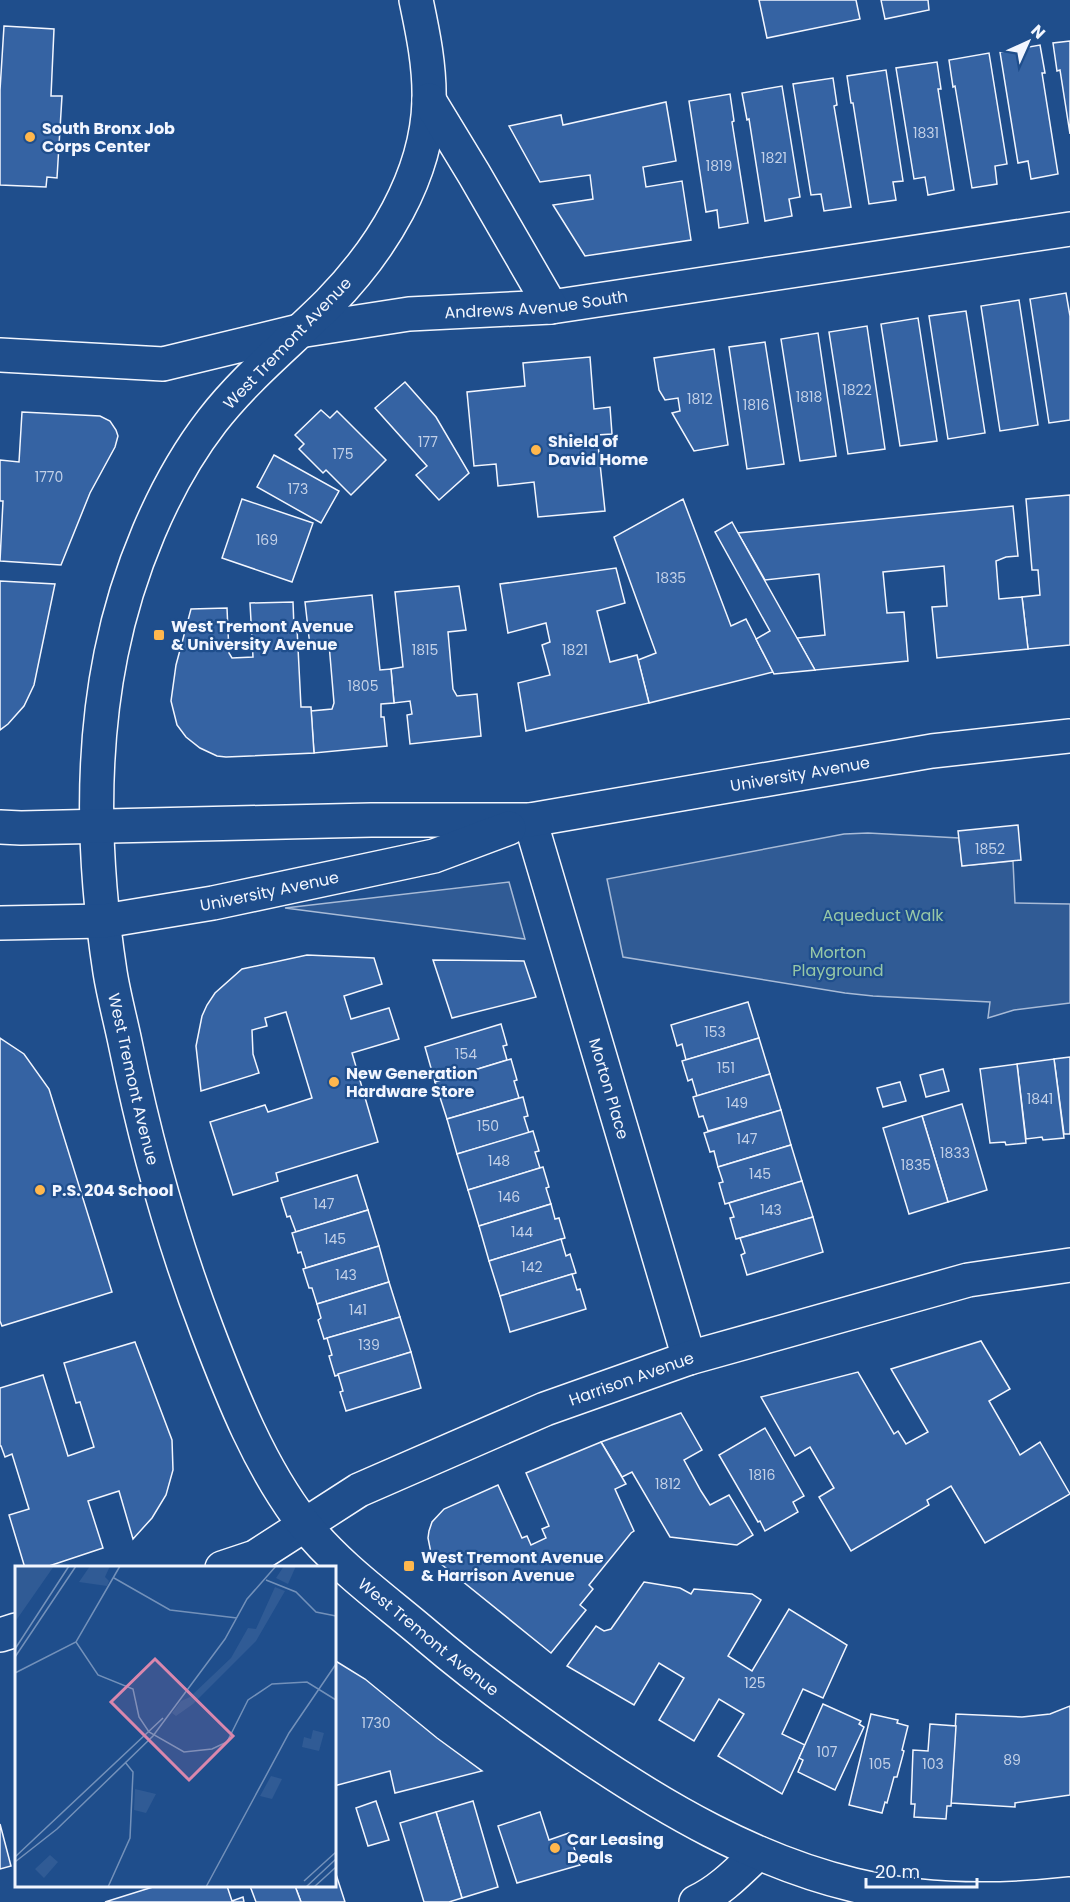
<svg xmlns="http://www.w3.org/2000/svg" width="1070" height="1902" viewBox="0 0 1070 1902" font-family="Poppins,sans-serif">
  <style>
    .green { fill: #305b95; stroke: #a8bbd7; stroke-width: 1.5 }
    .building { fill: #3563a3; stroke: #f2f6ff; stroke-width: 1.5 }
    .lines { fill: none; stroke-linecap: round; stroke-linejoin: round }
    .minor-casing { stroke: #f2f6ff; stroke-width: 36 }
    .secondary-casing { stroke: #f2f6ff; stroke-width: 36 }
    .minor { stroke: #1f4e8c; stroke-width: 33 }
    .secondary { stroke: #1f4e8c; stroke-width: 33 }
    .poi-dot { fill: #ffb74d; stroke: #1f4e8c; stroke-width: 2 }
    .labels { text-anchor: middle; stroke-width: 4.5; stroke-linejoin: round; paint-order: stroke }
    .number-label { font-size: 14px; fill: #c3d1e8 }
    .poi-label { font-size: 16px; font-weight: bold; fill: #f2f6ff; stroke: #1f4e8c; text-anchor: start }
    .street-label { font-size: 16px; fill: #f2f6ff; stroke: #1f4e8c }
    .park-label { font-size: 16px; fill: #97c8a6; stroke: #1f4e8c }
    .inset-road { fill: none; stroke: #7391ba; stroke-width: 1.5 }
    .view { fill: #da87ad; fill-opacity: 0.15; stroke: #da87ad; stroke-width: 3 }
    .inset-edge { fill: none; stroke: #f2f6ff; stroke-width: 3 }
  </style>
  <rect width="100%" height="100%" fill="#1f4e8c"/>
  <!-- green -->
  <g class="green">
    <path d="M868,833L959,838L962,866L1013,861L1015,903L1070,904V1003L1014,1010L988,1018L990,1002L873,996L845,993L623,957L607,879L844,834Z"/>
    <path d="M509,882L525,939L285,908Z"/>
  </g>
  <!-- building -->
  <g class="building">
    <path d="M759,0H856L860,19L767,38Z"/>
    <path d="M881,0H928L929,10L885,19Z"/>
    <path d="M4,26L54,29L51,96H62L57,178L47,177L46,187L0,185V90Z"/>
    <path d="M1070,41V134L1060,70L1057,71L1053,43Z"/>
    <path d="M1040,45L1045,73H1042L1058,174L1031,179L1028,161L1018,163L1000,52Z"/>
    <path d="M989,53L1007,164L995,166L997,184L972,188L955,86L953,87L949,60Z"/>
    <path d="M937,62L941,89H938L954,190L928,195L925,177L914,179L896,68Z"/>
    <path d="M886,70L903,181L893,182L896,200L869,204L853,103H851L847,76Z"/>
    <path d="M833,78L837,105L834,106L851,207L824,211L821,194L811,195L793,84Z"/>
    <path d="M782,86L800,197L789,199L792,216L765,221L749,119L747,120L742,93Z"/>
    <path d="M730,94L734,121L732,122L748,223L719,228L717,210L706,212L689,101Z"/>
    <path d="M666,102L676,161L643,167L646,187L682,181L691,240L585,256L553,205L593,199L590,175L540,182L509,126L561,115L563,125Z"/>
    <path d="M1066,293L1070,316V420L1049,423L1030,299Z"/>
    <path d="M1019,300L1038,425L1000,431L981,306Z"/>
    <path d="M966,311L985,433L948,439L929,316Z"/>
    <path d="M918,318L937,441L900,446L881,324Z"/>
    <path d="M867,326L885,449L848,454L829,332Z"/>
    <path d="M818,333L836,456L800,461L781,339Z"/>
    <path d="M765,342L784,464L747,469L729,347Z"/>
    <path d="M714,349L728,445L694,451L672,413L680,411L678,398L665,400L659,390L654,358Z"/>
    <path d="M590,357L594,409L610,407L612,434L597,435L605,511L538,517L534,482L498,486L496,464L474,466L467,392L525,386L523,363Z"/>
    <path d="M405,382L436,417L469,473L439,500L416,475L427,466L375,408Z"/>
    <path d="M321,410L330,418L337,411L386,460L351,495L326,470L323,473L299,449L304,444L295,435Z"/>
    <path d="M22,412L100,416L110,421L116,430L118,436L115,447L90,493L61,565L0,561L3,501H0V460L19,462Z"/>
    <path d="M274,455L339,491L321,523L257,487Z"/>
    <path d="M1070,495V645L1028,649L1022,597L1040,595L1038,570H1032L1026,499Z"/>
    <path d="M242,499L313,523L292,582L222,558Z"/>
    <path d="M683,499L731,626L746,619L773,672L649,703L638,660L656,653L614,537Z"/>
    <path d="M1013,506L1018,556L1006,557L996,561L999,599L1022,597L1028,649L937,658L932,607L947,606L944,566L883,572L887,613L904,612L908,661L815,670L797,638L825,635L819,574L765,580L738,533Z"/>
    <path d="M732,522L738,533L815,670L774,674L773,672L756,639L770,631L715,532Z"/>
    <path d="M616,568L625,603L597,611L610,662L637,655L649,703L526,731L518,683L550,675L542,645L550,642L546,623L508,633L500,584Z"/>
    <path d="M0,581L55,584L34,685L24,706L8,724L0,730Z"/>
    <path d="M459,586L466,630L448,632L453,689L457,696L477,694L481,736L410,744L407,715L412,714L410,701L394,703L391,669L403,667L395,592Z"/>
    <path d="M372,595L380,670L391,669L394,703L381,704V717H384L387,746L314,753L311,711L332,709L334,703L329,644L310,646L305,602Z"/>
    <path d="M293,602L294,628H297L301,707H311L314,753L226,757L217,756L200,748L186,737L177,725L171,701L176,665L191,609L227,608L229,653L232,658L253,657L250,603Z"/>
    <path d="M1018,825L1021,860L962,866L958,831Z"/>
    <path d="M307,955L374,958L382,984L344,996L351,1019L389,1008L399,1039L352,1053L378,1142L276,1173L278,1181L233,1195L210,1122L265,1105L268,1112L312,1098L286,1012L265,1018L267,1026L252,1030L253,1054L259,1073L201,1091L196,1046L202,1016L207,1005L215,993L242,969Z"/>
    <path d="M433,960L524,961L536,997L452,1018Z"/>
    <path d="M748,1002L759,1038L686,1060L682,1044L677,1046L671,1025Z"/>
    <path d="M501,1024L507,1045L503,1046L507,1060L435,1082L425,1047Z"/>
    <path d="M0,1038L24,1054L49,1089L112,1292L2,1326L0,1321Z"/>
    <path d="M759,1038L770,1074L697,1096L692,1079L688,1081L682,1061Z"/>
    <path d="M1070,1057V1134H1064L1054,1059Z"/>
    <path d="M511,1059L517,1080L514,1081L519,1098L447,1119L435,1082Z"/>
    <path d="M1054,1059L1064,1138L1043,1140L1042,1137L1026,1139L1017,1064Z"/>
    <path d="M1017,1064L1026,1143L1006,1145L1005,1142L990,1143L980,1069Z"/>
    <path d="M943,1069L949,1091L926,1097L920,1075Z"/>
    <path d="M770,1074L781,1110L708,1131L703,1116L699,1117L693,1097Z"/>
    <path d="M900,1082L906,1101L883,1107L877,1088Z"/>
    <path d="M523,1097L528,1116L524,1117L529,1133L457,1154L447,1119Z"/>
    <path d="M962,1104L987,1190L948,1202L922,1116Z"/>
    <path d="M781,1110L791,1145L718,1167L714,1151L710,1152L704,1133Z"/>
    <path d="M922,1116L948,1202L909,1214L883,1128Z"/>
    <path d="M533,1131L539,1151L535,1152L540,1168L468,1190L457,1154Z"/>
    <path d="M791,1145L802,1181L725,1204L719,1183L723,1182L718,1167Z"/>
    <path d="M543,1167L549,1187L546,1188L551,1204L479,1226L468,1190Z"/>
    <path d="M357,1175L368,1210L296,1232L290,1216L287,1217L281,1198Z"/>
    <path d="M802,1181L813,1217L736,1239L730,1218L734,1217L729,1203Z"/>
    <path d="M551,1204L555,1219L559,1218L565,1238L489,1261L479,1226Z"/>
    <path d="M368,1210L379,1246L306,1268L301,1252L298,1253L292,1233Z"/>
    <path d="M813,1217L823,1252L747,1275L741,1255L745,1253L740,1238Z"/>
    <path d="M561,1239L566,1256L570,1254L576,1273L500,1296L489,1261Z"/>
    <path d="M379,1246L389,1282L317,1304L312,1288H309L303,1269Z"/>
    <path d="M572,1274L577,1290L580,1289L586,1309L510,1332L500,1296Z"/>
    <path d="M389,1282L400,1317L324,1339L318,1320L321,1318L317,1304Z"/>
    <path d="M400,1317L411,1352L335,1376L329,1356L332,1355L327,1338Z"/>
    <path d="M981,1341L1010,1389L989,1401L1014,1444L1020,1455L1040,1442L1070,1494L985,1543L951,1486L927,1500L929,1505L851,1551L819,1497L834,1488L810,1447L795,1456L761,1397L858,1372L894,1434L898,1431L906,1444L928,1432L891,1369Z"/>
    <path d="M135,1342L172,1440L173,1470L166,1495L152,1518L133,1539L119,1491L88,1501L103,1548L43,1568H25L9,1515L29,1509L12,1454L5,1457L1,1446H0V1388L43,1375L68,1456L94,1447L80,1402L76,1403L64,1363Z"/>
    <path d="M411,1352L421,1388L346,1411L340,1392L343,1391L338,1374Z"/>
    <path d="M681,1413L702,1450L684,1460L701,1491L710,1505L729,1495L753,1535L737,1545L670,1537L632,1472L622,1477L601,1442Z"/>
    <path d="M765,1428L804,1496L793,1502L798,1512L765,1531L760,1521L758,1522L719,1455Z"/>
    <path d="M601,1442L626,1484L615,1489L634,1531L631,1533L589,1585L593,1589L580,1605L586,1610L551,1653L441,1564L431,1553L428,1538L429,1531L432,1522L444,1509L498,1485L522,1538L527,1536L531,1545L546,1538L542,1529L549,1526L526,1473Z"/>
    <path d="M644,1582L680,1588L691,1594L694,1589L752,1594L761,1600L728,1656L752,1671L789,1609L847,1645L823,1698L803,1689L782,1734L805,1745L782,1794L718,1756L744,1714L719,1699L694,1741L659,1720L684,1678L659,1663L634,1705L567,1666L596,1626L604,1631L611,1629Z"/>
    <path d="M334,1660L365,1679L437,1738L482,1771L395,1793L390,1771L334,1786Z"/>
    <path d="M823,1704L861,1721L859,1724L864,1727L835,1790L798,1772L803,1760L799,1758Z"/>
    <path d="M1070,1706V1795L1015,1803V1807L951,1803L956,1714L1022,1717L1050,1714Z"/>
    <path d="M871,1714L898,1720L897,1723L908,1726L902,1750L904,1751L897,1777H894L887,1803L885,1802L882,1813L849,1805Z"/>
    <path d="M930,1724L956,1726L951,1806H947L946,1819L914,1817L915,1804H911L913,1750L928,1751Z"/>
    <path d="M376,1801L389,1840L368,1846L356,1808Z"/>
    <path d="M473,1801L498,1887L462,1898L436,1812Z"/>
    <path d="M436,1812L462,1898L449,1902H424L400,1823Z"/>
    <path d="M540,1812L549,1840L569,1833L580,1865L517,1883L498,1826Z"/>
    <path d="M0,1824L11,1866L0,1869Z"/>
    <path d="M334,1868L345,1902H301L295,1886H334Z"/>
    <path d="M156,1886H227L232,1901L243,1897L244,1902H105Z"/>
    <path d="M250,1886H295L301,1902H256Z"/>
  </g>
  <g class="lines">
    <defs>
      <g id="minor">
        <path id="s1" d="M0,355L163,364L299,331L409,314L551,307L1070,229"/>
        <path id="s2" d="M530,820L689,1358"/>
        <path id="s3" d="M222,1568L255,1557L359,1490L545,1409L689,1358L968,1280L1070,1265"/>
        <path d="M0,1635L16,1630"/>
        <path d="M696,1902C720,1891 739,1871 758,1853"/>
      </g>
      <g id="secondary">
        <path id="s4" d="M416,0C423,33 430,67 429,101C427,177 381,250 329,303C290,342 246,377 212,421C162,486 127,574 111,654C90,758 94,868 110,972C114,997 121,1022 126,1047C146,1144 172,1238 207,1330C232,1396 260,1467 304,1524C338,1567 385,1600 427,1636C475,1677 527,1715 580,1751C664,1808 754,1861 854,1885C925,1902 998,1902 1070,1894"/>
        <path d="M429,100L474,174L551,307"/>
        <path id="s5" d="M0,827L21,828L371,820H530L932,751L1070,736"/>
        <path id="s6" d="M0,923L104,921L213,903L434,856L509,828"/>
      </g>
    </defs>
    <!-- minor casing -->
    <use href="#minor" class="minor-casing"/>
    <!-- secondary casing -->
    <use href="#secondary" class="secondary-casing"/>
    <!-- minor -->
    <use href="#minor" class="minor"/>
    <!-- secondary -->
    <use href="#secondary" class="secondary"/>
  </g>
  <!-- markers -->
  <g class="poi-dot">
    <circle cx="30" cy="137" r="6"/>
    <circle cx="536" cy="450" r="6"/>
    <rect x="153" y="629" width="12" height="12" rx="3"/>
    <circle cx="334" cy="1082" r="6"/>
    <circle cx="40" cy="1190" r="6"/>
    <rect x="403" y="1560" width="12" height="12" rx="3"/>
    <circle cx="555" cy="1848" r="6"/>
  </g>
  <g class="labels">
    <!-- number labels -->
    <g class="number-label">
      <text x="926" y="138">1831</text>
      <text x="774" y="163">1821</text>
      <text x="719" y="171">1819</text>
      <text x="857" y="395">1822</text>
      <text x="809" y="402">1818</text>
      <text x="700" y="404">1812</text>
      <text x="756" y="410">1816</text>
      <text x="428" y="447">177</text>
      <text x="343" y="459">175</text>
      <text x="49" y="482">1770</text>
      <text x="298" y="494">173</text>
      <text x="267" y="545">169</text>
      <text x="671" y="583">1835</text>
      <text x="425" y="655">1815</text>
      <text x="575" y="655">1821</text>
      <text x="363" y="691">1805</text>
      <text x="990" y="854">1852</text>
      <text x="715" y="1037">153</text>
      <text x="466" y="1059">154</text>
      <text x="726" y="1073">151</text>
      <text x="1040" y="1104">1841</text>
      <text x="737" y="1108">149</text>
      <text x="488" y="1131">150</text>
      <text x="747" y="1144">147</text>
      <text x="955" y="1158">1833</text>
      <text x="499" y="1166">148</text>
      <text x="916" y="1170">1835</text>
      <text x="760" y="1179">145</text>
      <text x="509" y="1202">146</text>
      <text x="324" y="1209">147</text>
      <text x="771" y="1215">143</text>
      <text x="522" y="1237">144</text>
      <text x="335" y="1244">145</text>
      <text x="532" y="1272">142</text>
      <text x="346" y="1280">143</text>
      <text x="358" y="1315">141</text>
      <text x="369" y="1350">139</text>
      <text x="762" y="1480">1816</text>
      <text x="668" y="1489">1812</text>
      <text x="755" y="1688">125</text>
      <text x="376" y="1728">1730</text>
      <text x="827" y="1757">107</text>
      <text x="1012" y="1765">89</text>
      <text x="880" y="1769">105</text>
      <text x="933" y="1769">103</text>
    </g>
    <!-- poi labels -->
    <g class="poi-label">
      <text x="42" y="134">South Bronx Job<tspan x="42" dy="18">Corps Center</tspan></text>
      <text x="548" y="447">Shield of<tspan x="548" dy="18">David Home</tspan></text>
      <text x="171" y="632">West Tremont Avenue<tspan x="171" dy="18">&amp; University Avenue</tspan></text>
      <text x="346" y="1079">New Generation<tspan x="346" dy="18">Hardware Store</tspan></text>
      <text x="52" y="1196">P.S. 204 School</text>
      <text x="421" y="1563">West Tremont Avenue<tspan x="421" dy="18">&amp; Harrison Avenue</tspan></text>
      <text x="567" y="1845">Car Leasing<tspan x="567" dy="18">Deals</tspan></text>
    </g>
    <!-- street labels -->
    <g class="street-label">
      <text dy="6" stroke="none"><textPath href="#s1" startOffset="542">Andrews Avenue South</textPath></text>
      <text transform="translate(287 343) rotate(-46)" y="6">West Tremont Avenue</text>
      <text dy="6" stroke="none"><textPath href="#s5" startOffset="804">University Avenue</textPath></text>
      <text dy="6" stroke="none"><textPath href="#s6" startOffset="272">University Avenue</textPath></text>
      <text dy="6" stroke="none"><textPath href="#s4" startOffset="1184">West Tremont Avenue</textPath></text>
      <text dy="6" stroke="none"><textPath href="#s2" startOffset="280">Morton Place</textPath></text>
      <text dy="6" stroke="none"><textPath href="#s3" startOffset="453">Harrison Avenue</textPath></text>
      <text dy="6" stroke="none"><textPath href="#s4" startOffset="1832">West Tremont Avenue</textPath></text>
    </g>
    <!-- park labels -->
    <g class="park-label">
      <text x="883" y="921">Aqueduct Walk</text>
      <text x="838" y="958">Morton<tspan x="838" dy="18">Playground</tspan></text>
    </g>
  </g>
  <!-- overview -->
  <g transform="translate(15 1566)">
    <rect width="321" height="321" fill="#1f4e8c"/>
    <path d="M0,0H39L0,56ZM75,0H95L90,11L94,15L92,20L64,16ZM269,0H281L273,18L261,12ZM260,21L270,25L241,75L178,138L161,150L157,147L166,135L175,131L216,92L233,62L241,63ZM298,164L309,167L304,185L287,181L289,171L296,173ZM256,210L267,213L257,233L245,230ZM120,223L141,228L131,247L119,244ZM35,289L43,296L29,312L20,303Z" fill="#305b95"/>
    <path class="inset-road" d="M99,12L155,44L222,52M251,14L281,26L301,46L321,50M61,76L83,109L118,123L124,151L134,166L169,186L197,183L212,176L233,134L257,118L292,116L321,134M0,83L54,0M0,91L61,0M0,107L61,76L105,0M0,291L148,152M0,296L42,263L138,170L210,73L232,33L261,0M289,315L321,286M93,321L115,272L118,206L110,196M191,321L274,167L321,98M291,321L321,293M299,321L321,301"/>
    <path class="view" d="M140,93L218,170L174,214L96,136Z"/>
    <rect width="321" height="321" class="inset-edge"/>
  </g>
  <!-- north arrow -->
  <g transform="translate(1028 42) rotate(45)" stroke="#1f4e8c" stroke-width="4.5" paint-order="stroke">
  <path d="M0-4.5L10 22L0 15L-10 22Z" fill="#f2f6ff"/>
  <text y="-9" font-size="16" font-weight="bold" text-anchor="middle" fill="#f2f6ff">N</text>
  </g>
  <!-- scale -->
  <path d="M866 1878v9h111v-9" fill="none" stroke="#f2f6ff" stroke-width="3"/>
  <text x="875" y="1878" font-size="18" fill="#f2f6ff" stroke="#1f4e8c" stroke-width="4.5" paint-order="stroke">20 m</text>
</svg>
